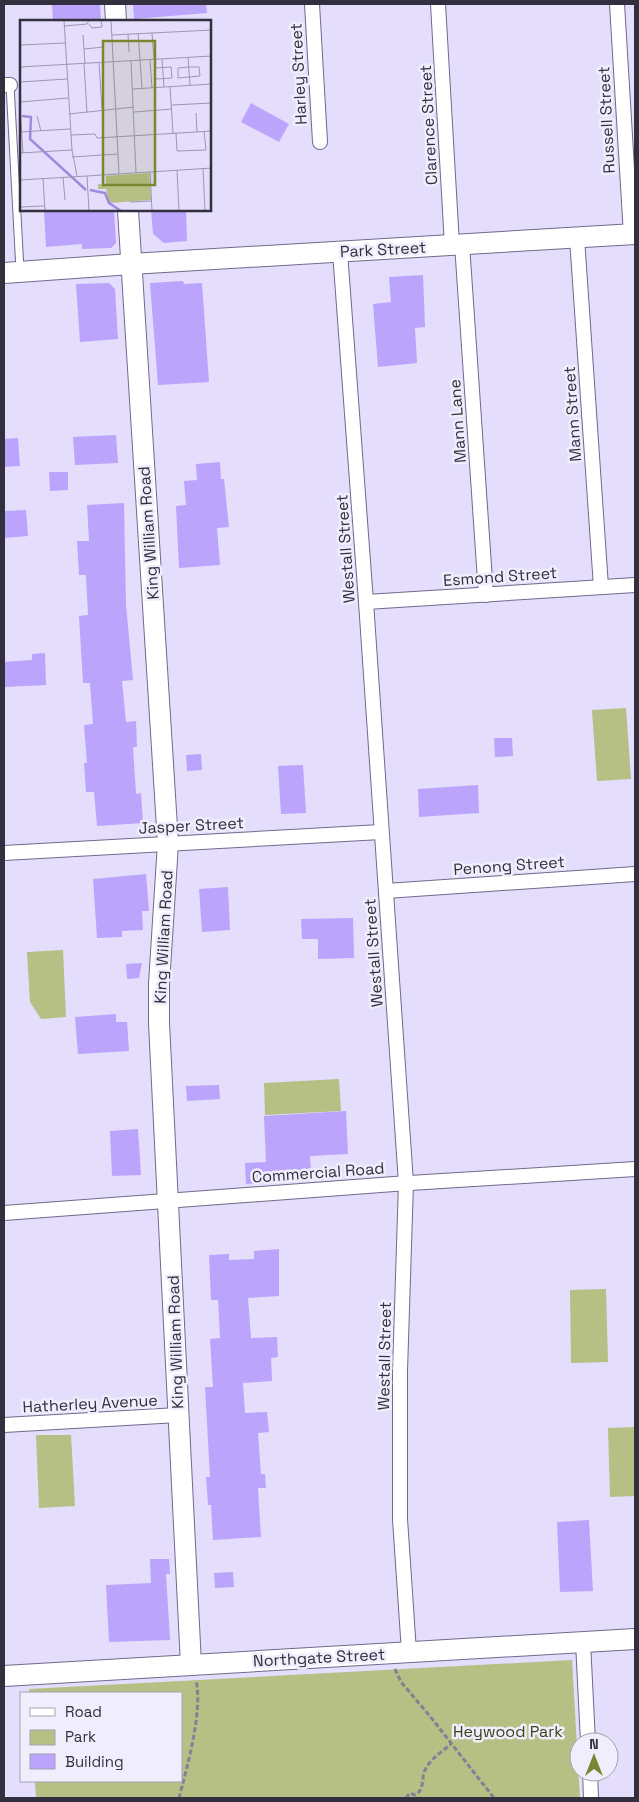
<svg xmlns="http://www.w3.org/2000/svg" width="639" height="1802" viewBox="0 0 639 1802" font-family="'Space Grotesk',sans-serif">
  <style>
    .green { fill: #b6bf84 }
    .building { fill: #bba4fb }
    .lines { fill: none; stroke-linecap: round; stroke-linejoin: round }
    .lane-casing { stroke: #72698b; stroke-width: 9 }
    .street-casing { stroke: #72698b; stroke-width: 16 }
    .secondary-casing { stroke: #72698b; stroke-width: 22 }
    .path { stroke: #848096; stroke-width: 3; stroke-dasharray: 5 2.5; stroke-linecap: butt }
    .lane { stroke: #fff; stroke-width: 7 }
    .street { stroke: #fff; stroke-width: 14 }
    .secondary { stroke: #fff; stroke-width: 20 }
    .labels { text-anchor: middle; stroke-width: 5; stroke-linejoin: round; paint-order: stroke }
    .street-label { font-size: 16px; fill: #322f3e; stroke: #f0edfc }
    .park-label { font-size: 16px; fill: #3c4118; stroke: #f0edfc }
    .inset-river { fill: none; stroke: #a089de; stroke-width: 2.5 }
    .inset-road { fill: none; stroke: #9d97b0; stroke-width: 1 }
    .view { fill: #7b8632; fill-opacity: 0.15; stroke: #7b8632; stroke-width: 2.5 }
    .inset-edge { fill: none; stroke: #322f3e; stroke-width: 2.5 }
  </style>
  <rect width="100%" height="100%" fill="#e4ddfc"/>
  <!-- green -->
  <g class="green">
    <path d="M626,708L631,779L597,781L592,710Z"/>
    <path d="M63,950L66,1017L41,1019L30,1002L27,952Z"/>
    <path d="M339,1079L341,1111L265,1115L264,1083Z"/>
    <path d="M606,1289L608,1362L571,1363L570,1290Z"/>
    <path d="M635,1427V1496L610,1497L608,1428Z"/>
    <path d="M36,1435H71L75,1506L39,1508Z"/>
    <path d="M572,1660L580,1798H36L35,1781H181V1693H29V1689Z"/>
  </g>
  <!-- building -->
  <g class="building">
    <path d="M52,4H100L101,21H53Z"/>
    <path d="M133,4H206L207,13L134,19Z"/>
    <path d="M251,103L289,124L279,142L241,122Z"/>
    <path d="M44,210H114L116,243L111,248L82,249V244L46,247Z"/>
    <path d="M151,210H186L187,241L164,243L153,234Z"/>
    <path d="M423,275L425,327L415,328L417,363L378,367L373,304L391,302L389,277Z"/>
    <path d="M183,281L184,284L202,283L209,382L158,385L150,283Z"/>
    <path d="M109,283L115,289L118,339L80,342L76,284Z"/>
    <path d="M116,435L118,463L75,465L73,437Z"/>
    <path d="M18,438L20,466L4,467V439Z"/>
    <path d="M220,462L221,479H224L229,527L217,528L220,565L179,568L176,506L186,505L184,481L197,480L196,464Z"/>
    <path d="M49,472H68V490L50,491Z"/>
    <path d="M124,503L126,605L133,680L122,681L126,722L136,721L137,747H133L136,794L141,793L143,823L97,826L94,792H86L84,763H87L84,725L93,724L90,683H83L79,616L88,615L86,575H79L77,541H89L87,505Z"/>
    <path d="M26,510L28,536L4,538V511Z"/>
    <path d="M45,653L46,685L4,687V662L32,660V654Z"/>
    <path d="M494,738H512L513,756L495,757Z"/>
    <path d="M201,754L202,770L187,771L186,755Z"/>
    <path d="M303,765L306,813L281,814L278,766Z"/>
    <path d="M478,785L479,813L419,817L418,789Z"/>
    <path d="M146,874L149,911H142L143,930L122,931V937L97,938L93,879Z"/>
    <path d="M228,887L230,930L202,932L199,889Z"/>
    <path d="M353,918L354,958L318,959V939H302L301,919Z"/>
    <path d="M142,963L139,978L127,979L126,964Z"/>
    <path d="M116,1014V1022H127L129,1051L78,1054L75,1017Z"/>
    <path d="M219,1085L220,1099L187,1101L186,1086Z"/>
    <path d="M346,1111L348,1154L310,1156L311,1170L268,1172L269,1182L246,1184L245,1163L266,1162L264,1116Z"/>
    <path d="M138,1129L141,1175L112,1176L110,1131Z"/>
    <path d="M279,1249V1296L248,1298L251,1338L277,1337L278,1357L271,1358L272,1381L243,1383L245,1413L267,1412L269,1432L258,1433L261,1474H265L266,1488H258L261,1537L213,1540L211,1505H208L206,1477H210L205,1387H213L210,1339L220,1338L218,1300H211L209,1255L229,1254V1260L254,1259V1251Z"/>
    <path d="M589,1520L593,1591L560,1592L557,1522Z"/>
    <path d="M150,1559H169L170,1574H166L170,1640L109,1642L106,1585L151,1583Z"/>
    <path d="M233,1572L234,1587L215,1588L214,1573Z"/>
  </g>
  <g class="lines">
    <defs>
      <path id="lane" d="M10,85L20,270"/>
      <g id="street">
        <path d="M312,4L320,142"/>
        <path d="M438,4L452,245"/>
        <path d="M617,4L631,235"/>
        <path d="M4,85H10"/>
        <path d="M577,238L601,587"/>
        <path d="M462,244L486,595"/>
        <path d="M340,252L366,602L406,1183L400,1371V1519L409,1652"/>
        <path d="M366,602L635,585"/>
        <path d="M4,853L381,832"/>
        <path d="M386,891L635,874"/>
        <path d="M4,1213L394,1184L635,1169"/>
        <path d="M4,1425L178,1415"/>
        <path d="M583,1642L588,1742"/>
        <path d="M590,1772L591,1798"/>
      </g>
      <g id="secondary">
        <path d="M115,4L116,21"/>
        <path d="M128,210L168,843L159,984V1023L191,1665"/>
        <path d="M4,273L131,264L635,234"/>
        <path d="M4,1676L635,1639"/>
      </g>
    </defs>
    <!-- lane casing -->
    <use href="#lane" class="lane-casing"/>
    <!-- street casing -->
    <use href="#street" class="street-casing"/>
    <!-- secondary casing -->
    <use href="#secondary" class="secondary-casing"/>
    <!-- path -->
    <g class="path">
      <path d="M395,1669L401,1682L429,1715L494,1798"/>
      <path d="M179,1798C187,1767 203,1712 196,1680"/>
      <path d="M406,1798L410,1793L415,1795C425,1790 421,1778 425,1770C431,1758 442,1752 451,1744"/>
    </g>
    <!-- lane -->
    <use href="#lane" class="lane"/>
    <!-- street -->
    <use href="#street" class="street"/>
    <!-- secondary -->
    <use href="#secondary" class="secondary"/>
  </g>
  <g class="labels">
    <!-- street labels -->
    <g class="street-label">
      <text transform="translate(298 74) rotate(-93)" y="6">Harley Street</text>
      <text transform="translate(606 120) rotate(-93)" y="6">Russell Street</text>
      <text transform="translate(428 125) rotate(-93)" y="6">Clarence Street</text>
      <text transform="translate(383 249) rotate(-3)" y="6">Park Street</text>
      <text transform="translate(572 414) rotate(-94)" y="6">Mann Street</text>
      <text transform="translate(457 421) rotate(-94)" y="6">Mann Lane</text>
      <text transform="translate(148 533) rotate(-94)" y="6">King William Road</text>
      <text transform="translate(345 549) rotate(-94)" y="6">Westall Street</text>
      <text transform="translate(500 576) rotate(-4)" y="6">Esmond Street</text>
      <text transform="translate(191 825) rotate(-3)" y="6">Jasper Street</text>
      <text transform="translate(509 865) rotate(-4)" y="6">Penong Street</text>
      <text transform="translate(163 937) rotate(-87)" y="6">King William Road</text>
      <text transform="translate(373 953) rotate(-94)" y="6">Westall Street</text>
      <text transform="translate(318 1172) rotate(-4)" y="6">Commercial Road</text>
      <text transform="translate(175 1342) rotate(-92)" y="6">King William Road</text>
      <text transform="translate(384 1356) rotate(-89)" y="6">Westall Street</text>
      <text transform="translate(90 1403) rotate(-3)" y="6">Hatherley Avenue</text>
      <text transform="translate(319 1657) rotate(-3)" y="6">Northgate Street</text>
    </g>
    <!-- park labels -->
    <g class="park-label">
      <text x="508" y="1737">Heywood Park</text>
    </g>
  </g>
  <!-- overview -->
  <g transform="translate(20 20)">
    <rect width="191" height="191" fill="#e4ddfc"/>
    <path d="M129,153L131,180L89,183L86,169H78V164L86,165V156Z" fill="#b6bf84"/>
    <path class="inset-river" d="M2,96L11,97L10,119L66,170M70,170L85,173L89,183L101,191"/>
    <path class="inset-road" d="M44,0L52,130L57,156M91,0L99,154M69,4L72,8L82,7L81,0M44,6L67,4L69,0M118,13L120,40M132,13L134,39M108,14L109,32M63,15L65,44M92,15L192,10M0,25L45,23M64,29L84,27M168,37L170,65M142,39L144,67M120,40L122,68M130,40L132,68M111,41L116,153M79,43L82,89M64,44L67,92M0,47L192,36M168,47H179L180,56L158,58V48ZM135,48L151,47L152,58L136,59M0,62L47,59M150,67L153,113M113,69L192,64M0,82L48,78M152,85L192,83M0,87L3,133M114,92L152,89M176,93L177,112M49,94L114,87M17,96L21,111M0,112L50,109M156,113L157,131L186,130L184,111M51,115L75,114L77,118L192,111M0,133L52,130M52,137L98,134M183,149L185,191M157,150L159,191M130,152L132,191M43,157L45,180M23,158L25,191M0,160L67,156M110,182L132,181M0,187L24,186M69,191L67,156L192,148"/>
    <path class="view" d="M83,21H135V165H83Z"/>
    <rect width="191" height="191" class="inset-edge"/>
  </g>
  <!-- border -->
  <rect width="639" height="1802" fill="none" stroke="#322f3e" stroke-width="10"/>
  <!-- legend -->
  <rect x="20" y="1692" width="162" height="90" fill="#f0edfc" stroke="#a4a1b0"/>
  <rect x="30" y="1708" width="25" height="8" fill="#ffffff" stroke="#a4a1b0"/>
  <text x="65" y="1717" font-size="15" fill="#322f3e">Road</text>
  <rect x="30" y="1730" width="25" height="15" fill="#b6bf84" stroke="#a4a1b0"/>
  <text x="65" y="1742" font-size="15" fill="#322f3e">Park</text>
  <rect x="30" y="1754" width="25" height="15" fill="#bba4fb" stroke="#a4a1b0"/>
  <text x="65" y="1767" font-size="15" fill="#322f3e">Building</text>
  <!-- north arrow -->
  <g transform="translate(594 1757)"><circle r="24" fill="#f0edfc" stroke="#a4a1b0"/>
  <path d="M0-4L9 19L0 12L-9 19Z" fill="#7b8632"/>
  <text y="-8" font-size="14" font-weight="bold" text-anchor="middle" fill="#322f3e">N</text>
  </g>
</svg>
